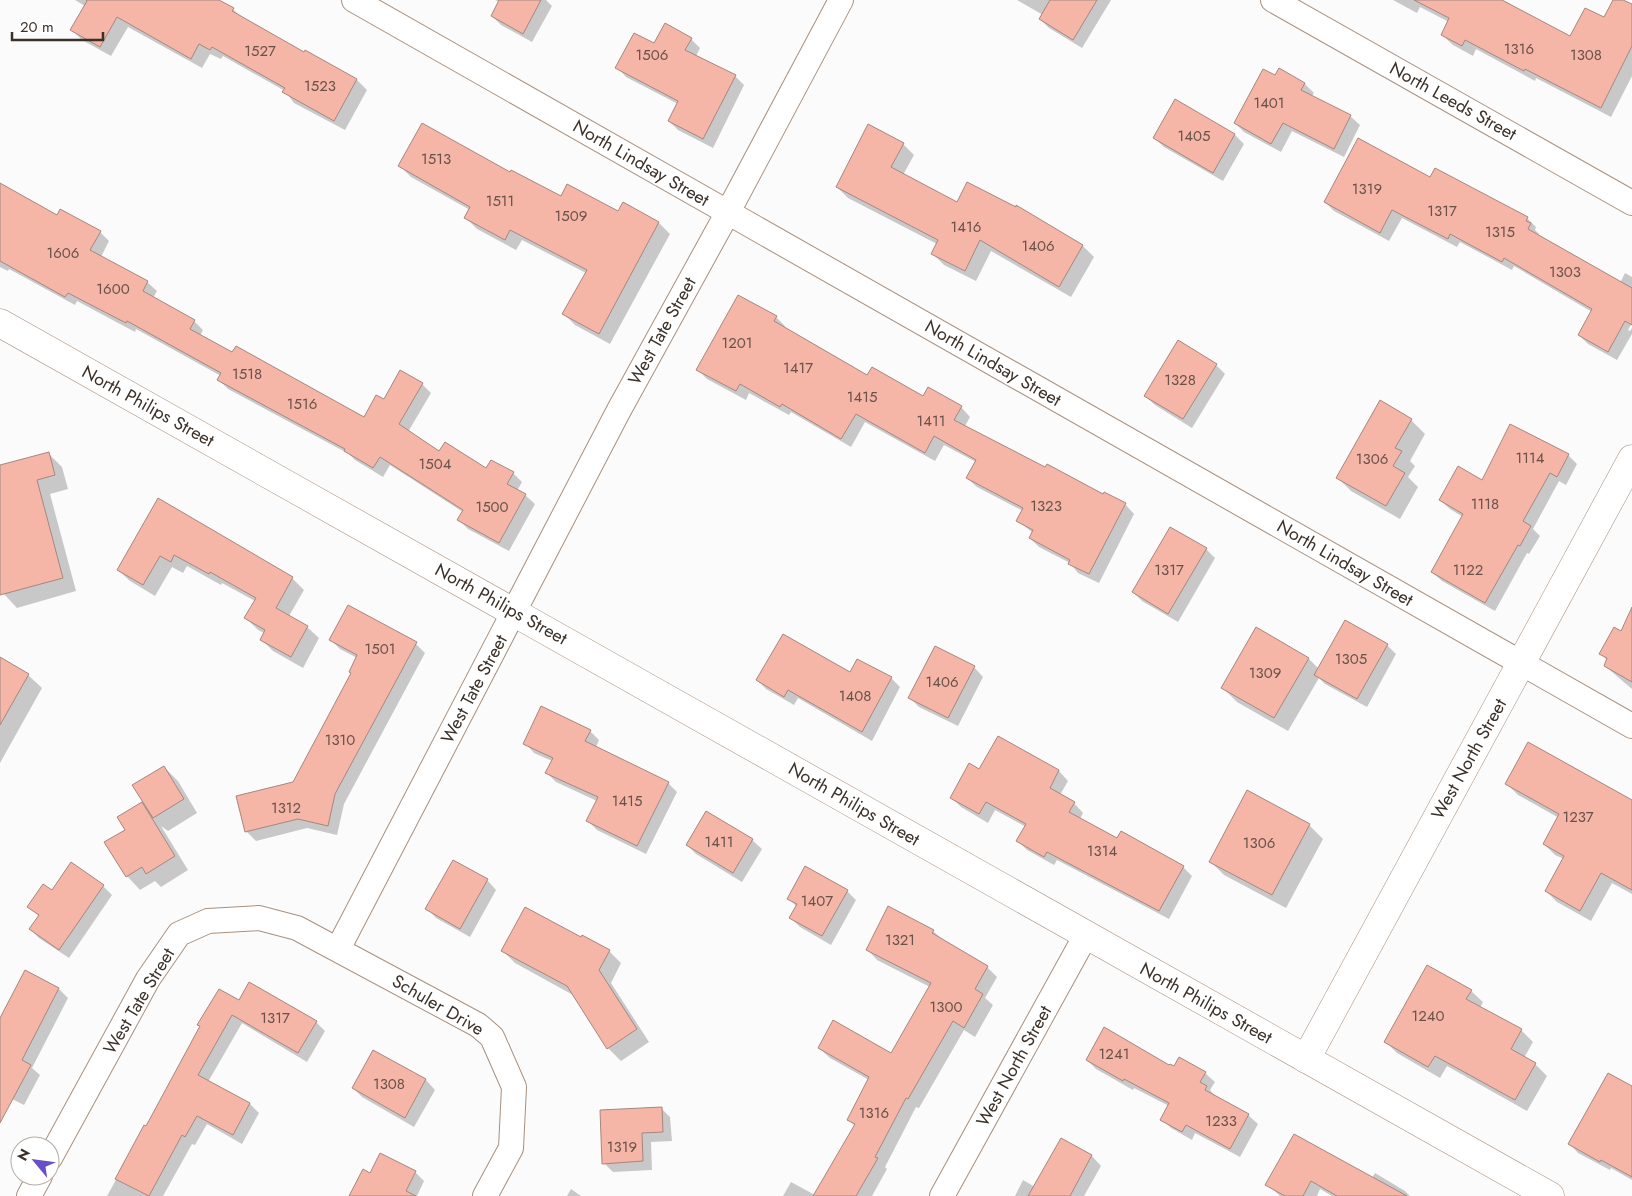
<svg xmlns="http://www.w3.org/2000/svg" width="1632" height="1196" viewBox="0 0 1632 1196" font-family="Jost,sans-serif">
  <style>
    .shadow { fill: #0003 }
    .building { fill: #f5b6a8; stroke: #a6867f }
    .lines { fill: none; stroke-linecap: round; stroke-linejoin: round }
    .street-casing { stroke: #a9907d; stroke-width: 26 }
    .secondary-casing { stroke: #a9907d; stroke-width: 29 }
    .street { stroke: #fff; stroke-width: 24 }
    .secondary { stroke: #fff; stroke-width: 28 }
    .labels { text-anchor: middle; stroke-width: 4; stroke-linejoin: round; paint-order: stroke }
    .number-label { font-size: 15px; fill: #6a5249 }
    .street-label { font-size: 18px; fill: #3b3129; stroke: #fff }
  </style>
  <rect width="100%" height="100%" fill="#fbfbfb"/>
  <!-- shadow -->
  <g class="shadow">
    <path d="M75,0H217L233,9L243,19L305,54L306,52L357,80L367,90L345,130L294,103L285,91L223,56L221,59L210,54L202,68L128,27L111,56L82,40L72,30L85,6Z"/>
    <path d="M495,0H546L552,6L532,42L501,25L492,16L499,2Z"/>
    <path d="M1017,0H1111L1082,48L1049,28L1040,19L1043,15Z"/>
    <path d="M1393,0H1502L1571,38L1605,19L1615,0H1620L1632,6V76L1611,117L1536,78L1535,81L1476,49L1473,56L1453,45L1442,35L1449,22L1420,7L1417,13Z"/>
    <path d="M691,39L700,48L696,56L735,76L744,85L713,148L678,130L669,121L678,104L626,77L617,67Z"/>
    <path d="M1275,77L1305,84L1314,93L1312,96L1350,116L1360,125L1344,157L1292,131L1281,152L1244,132L1235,123Z"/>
    <path d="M1176,101L1235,135L1244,144L1223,181L1164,147L1154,138Z"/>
    <path d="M903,144L914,155L903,175L957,204L1017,207L1083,246L1094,257L1071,297L991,251L976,281L944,265L933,254L937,244L848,198L837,187Z"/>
    <path d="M400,166L510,174L561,198L659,223L670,234L610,344L575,325L564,314L586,273L522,240L516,250L477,229L466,218L470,210L411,177Z"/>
    <path d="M1431,178L1527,218L1536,227L1535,230L1539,234L1538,236L1620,283L1625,273L1632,277V323L1628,330L1630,331L1632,328V334L1617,360L1588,344L1579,335L1592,312L1514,266L1512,270L1460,242L1457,247L1402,218L1389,241L1334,211L1325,202Z"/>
    <path d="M0,199L57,217L100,232L109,241L101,257L147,282L157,291L153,298L194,321L203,330L200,336L233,354L364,418L384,400L422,384L431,393L408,432L439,453L486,470L513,473L522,482L517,491L525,495L535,504L509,551L468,529L459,520L463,512L390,465L383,477L355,460L349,454L228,389L219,380L221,376L136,329L135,332L77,301L75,305L9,269L8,271L0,267Z"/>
    <path d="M776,317L785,326L784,329L868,377L923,397L961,407L970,417L965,426L1046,469L1125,504L1134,514L1099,583L1078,573L1070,563L1039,547L1030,538L1033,533L1018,521L1023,511L977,487L967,478L976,462L944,445L935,461L865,422L851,447L791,412L789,415L749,393L746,400L707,379L698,370Z"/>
    <path d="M1216,365L1225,374L1192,428L1155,405L1145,396Z"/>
    <path d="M1411,420L1425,434L1410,461L1415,466L1408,477L1418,487L1400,519L1351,491L1337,477Z"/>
    <path d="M48,453L62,467L68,489L50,494L76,591L17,608L4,594L0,580V466Z"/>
    <path d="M1568,455L1577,464L1566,485L1559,481L1533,529L1540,536L1529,554L1527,553L1495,611L1442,581L1432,572L1463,517L1450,509L1440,500L1482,481Z"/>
    <path d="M158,500L292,578L304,590L289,616L307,627L319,638L303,668L273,651L261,639L264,633L258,630L246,618L255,601L222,583L221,585L187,566L183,573L172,567L155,596L130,581L118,570Z"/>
    <path d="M1206,549L1215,558L1178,622L1142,601L1133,592Z"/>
    <path d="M1632,638V689L1605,666L1608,661L1601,654Z"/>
    <path d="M331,640L416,644L425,653L344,804L337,835L307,828L256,841L247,832L238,797L294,783L352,673L357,658L340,649Z"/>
    <path d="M1387,645L1396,654L1367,707L1325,684L1319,678L1288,731L1237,702L1223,688L1308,658L1319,669Z"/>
    <path d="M0,659L28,675L42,688L0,763Z"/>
    <path d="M974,667L983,677L958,726L919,707L910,698Z"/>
    <path d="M891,678L900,687L872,741L798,698L794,705L766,689L757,680Z"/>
    <path d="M590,731L599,740L596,747L668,783L677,792L646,854L597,830L587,820L597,801L556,782L547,773L552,761L534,753L525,743Z"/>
    <path d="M999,737L1059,771L1068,781L1060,795L1074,803L1083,813L1080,819L1117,840L1183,867L1192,876L1169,919L1057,860L1054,865L1027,850L1018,841L1026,827L995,810L988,823L961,807L951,797L980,770Z"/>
    <path d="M164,767L178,781L197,813L168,831L161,826L188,870L161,887L155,881L140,890L127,876L126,830L141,803L148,808Z"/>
    <path d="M1507,784L1632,801V894L1612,883L1591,921L1557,902L1546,891L1564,859L1555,855L1544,844L1559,818L1518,795Z"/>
    <path d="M1309,825L1323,839L1286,908L1224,875L1210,861Z"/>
    <path d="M752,840L762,849L742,882L696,854L687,845Z"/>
    <path d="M487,880L496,890L470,937L436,918L427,908Z"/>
    <path d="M103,886L112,895L69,958L39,938L30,929L39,916L29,906L52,892Z"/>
    <path d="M847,891L856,900L831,945L800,927L791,918L797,907L788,898Z"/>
    <path d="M933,931L944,941L987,967L997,977L985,998L993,1005L975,1037L964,1030L919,1108L916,1107L885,1167L887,1169L872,1196H783L791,1182L815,1195L855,1126L849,1120L869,1080L830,1058L819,1048L891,1055L930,987L877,960L867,949Z"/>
    <path d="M581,939L609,951L621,963L611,983L649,1042L621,1061L608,1048L573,995L515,963L503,951Z"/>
    <path d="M26,972L59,989L68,998L32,1068L40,1075L24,1105L12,1099L0,1120V1019Z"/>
    <path d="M1471,991L1483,1002L1480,1008L1521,1030L1533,1042L1524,1058L1535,1064L1547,1076L1527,1111L1447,1066L1440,1078L1397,1053L1385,1041Z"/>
    <path d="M239,1002L316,1022L325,1031L307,1062L242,1023L208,1082L250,1104L259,1113L242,1144L207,1124L195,1145L192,1144L163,1196H107L145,1127L147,1128Z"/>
    <path d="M374,1052L426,1080L435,1090L414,1127L362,1097L353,1088Z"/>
    <path d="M1087,1060L1170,1067L1205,1073L1215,1082L1210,1090L1215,1096L1248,1115L1258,1124L1240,1157L1195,1133L1192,1140L1171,1128L1162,1119L1169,1106L1134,1088L1133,1090L1096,1069Z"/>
    <path d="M1632,1088V1180L1611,1168L1610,1170L1578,1153L1569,1143Z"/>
    <path d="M661,1108L670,1117L672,1141L651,1142L652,1170L613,1172L604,1163Z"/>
    <path d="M1294,1135L1372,1178L1375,1173L1405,1191L1410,1196H1332L1320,1189L1317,1196H1280L1267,1184Z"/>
    <path d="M1061,1140L1092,1156L1101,1166L1084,1196H1015L1023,1180L1035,1187Z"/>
    <path d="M415,1172L424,1181L417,1196H351L371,1175Z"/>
    <path d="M571,1189L581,1196H567Z"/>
  </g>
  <!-- building -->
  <g class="building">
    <path d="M86,0H219L234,8L232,11L304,52L305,50L357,79L334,121L282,92L285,88L212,47L210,50L199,44L191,59L117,17L100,47L70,30L87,1Z"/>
    <path d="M499,0H541L523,34L491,16Z"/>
    <path d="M1050,0H1097L1073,40L1039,19Z"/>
    <path d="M1414,0H1502L1570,36L1585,8L1604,17L1613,0H1623L1632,4V46L1601,108L1525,69L1524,71L1465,40L1462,46L1441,35L1449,18Z"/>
    <path d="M665,23L692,38L685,50L736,75L703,139L668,121L678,101L615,68L634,33L654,43Z"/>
    <path d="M1279,68L1305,83L1301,90L1351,115L1334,149L1283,123L1271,144L1234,123L1263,69L1275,75Z"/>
    <path d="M1175,99L1235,134L1213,173L1153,138Z"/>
    <path d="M422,123L510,172L511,170L561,196L567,184L618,211L623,202L659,222L599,334L562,314L587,270L510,230L505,240L464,218L470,207L398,166Z"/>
    <path d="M868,124L904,143L891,167L957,202L967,182L1016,207V205L1083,245L1059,287L980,240L965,271L931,254L938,240L836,187Z"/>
    <path d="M1358,138L1430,177L1435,168L1528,217L1526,221L1531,223L1528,229L1632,288V325L1625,321L1608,352L1578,335L1592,309L1504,258L1502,262L1450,234L1448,239L1392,210L1380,233L1324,202Z"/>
    <path d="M0,183L57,215L60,209L101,231L90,250L148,281L143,291L195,320L190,329L232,352L236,346L364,417L376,395L384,399L400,370L423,383L399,424L439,451L445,442L486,468L491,460L514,472L507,484L526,494L499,543L457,520L463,510L380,457L373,468L344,451L345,449L217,380L221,373L127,321L126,323L68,293L65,297L0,261Z"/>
    <path d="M738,295L777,316L774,321L855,368L867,375L872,367L923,396L928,387L962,406L954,420L1045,467L1047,464L1103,494L1104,492L1126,503L1089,574L1068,564L1070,560L1029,538L1033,530L1016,521L1023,508L966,478L976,460L934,436L925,453L856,414L841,439L782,404L780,407L740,384L736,391L696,370Z"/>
    <path d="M1178,340L1217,364L1183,419L1144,396Z"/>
    <path d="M1380,400L1412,419L1395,448L1402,451L1393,466L1405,473L1386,506L1336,478Z"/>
    <path d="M1510,424L1569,454L1557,477L1550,473L1523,521L1531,526L1520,546L1518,545L1485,603L1431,572L1463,514L1439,500L1458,466L1482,480Z"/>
    <path d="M49,452L55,475L37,480L63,578L0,595V465Z"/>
    <path d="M158,498L293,577L276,608L308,626L291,657L260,640L265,630L244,618L256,598L210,572L209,574L174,555L171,562L160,556L143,585L117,570Z"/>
    <path d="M1170,527L1207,548L1168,614L1132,592Z"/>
    <path d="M348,605L417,642L335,794L328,826L298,819L245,832L236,796L293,782L351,673L349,672L357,655L329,640Z"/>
    <path d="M1632,607V682L1604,666L1607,658L1599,654L1614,627L1621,631Z"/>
    <path d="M1345,620L1388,644L1357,699L1314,675Z"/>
    <path d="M1256,627L1309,658L1274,718L1221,688Z"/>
    <path d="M783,634L850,672L857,659L892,677L862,732L788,690L784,697L756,680Z"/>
    <path d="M935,646L975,666L948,718L908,698Z"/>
    <path d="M0,657L29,674L0,725Z"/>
    <path d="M541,706L591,730L585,741L669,782L637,846L586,821L598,797L545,773L553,758L523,744Z"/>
    <path d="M998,736L1059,770L1050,788L1075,802L1069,812L1117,838L1121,831L1184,866L1159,911L1047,852L1044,857L1016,841L1026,824L986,802L979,814L950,798L969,763L979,769Z"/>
    <path d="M1528,742L1632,800V890L1601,873L1580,911L1545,891L1564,856L1543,844L1559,814L1505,784Z"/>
    <path d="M164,766L184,799L153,818L132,785Z"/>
    <path d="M1247,790L1310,824L1272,895L1209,862Z"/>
    <path d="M142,802L175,856L146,874L142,867L126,877L104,842L125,830L117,817Z"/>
    <path d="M706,811L753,839L733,873L686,845Z"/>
    <path d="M453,860L488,879L460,929L425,909Z"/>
    <path d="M71,862L104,885L59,950L29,929L39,915L27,907L43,884L52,890Z"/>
    <path d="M805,866L848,890L822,936L789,918L797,904L787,899Z"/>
    <path d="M888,906L934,930L932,933L988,966L975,989L983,994L964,1028L953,1021L908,1099L906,1098L875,1157L878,1158L856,1196H813L855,1124L847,1120L869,1077L818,1048L833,1020L891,1053L931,983L866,950Z"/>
    <path d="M525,907L581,937L582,935L610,950L599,970L637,1029L607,1049L567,986L501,951Z"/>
    <path d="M1427,965L1472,990L1466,999L1522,1029L1511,1049L1536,1063L1515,1100L1435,1056L1428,1067L1384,1042Z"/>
    <path d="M25,970L59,988L22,1060L31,1065L0,1123V1018Z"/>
    <path d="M249,982L317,1021L298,1053L232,1015L198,1075L250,1103L233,1135L197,1116L185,1137L182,1135L149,1196L115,1179L144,1125L146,1126L200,1026L197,1025L219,989L239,1000Z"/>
    <path d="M1104,1027L1169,1065L1170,1064L1174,1066L1179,1057L1206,1072L1200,1082L1207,1086L1205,1090L1249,1114L1230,1149L1186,1125L1182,1132L1160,1120L1169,1103L1124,1079L1123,1081L1086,1060Z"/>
    <path d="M373,1050L426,1079L405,1118L352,1088Z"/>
    <path d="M1608,1073L1632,1086V1177L1601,1160L1600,1162L1568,1144Z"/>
    <path d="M662,1107L663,1132L642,1133L643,1161L602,1164L600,1110Z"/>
    <path d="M1294,1134L1407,1196H1337L1311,1181L1303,1196H1285L1265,1185Z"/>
    <path d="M1061,1138L1092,1155L1070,1196H1028Z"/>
    <path d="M380,1153L416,1171L406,1191L416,1196H349L363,1169L370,1173Z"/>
  </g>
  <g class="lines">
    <defs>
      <g id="street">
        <path d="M354,0L1632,726"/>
        <path d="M1273,0L1632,203"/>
        <path d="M338,949L619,410L728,212L841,0"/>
        <path d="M50,1158L148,979L179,934L208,921L259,918L297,928L478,1025L492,1037L514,1087L511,1148L485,1196"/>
        <path d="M29,1196L40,1176"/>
        <path d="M942,1196L1086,935"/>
      </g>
      <g id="secondary">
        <path d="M0,323L1550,1196"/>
        <path d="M1306,1059L1632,459"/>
      </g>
    </defs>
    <!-- street casing -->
    <use href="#street" class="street-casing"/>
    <!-- secondary casing -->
    <use href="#secondary" class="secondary-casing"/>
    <!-- street -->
    <use href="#street" class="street"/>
    <!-- secondary -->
    <use href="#secondary" class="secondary"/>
  </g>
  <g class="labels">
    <!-- number labels -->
    <g class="number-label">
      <text x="1519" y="54">1316</text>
      <text x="260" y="56">1527</text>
      <text x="652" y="60">1506</text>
      <text x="1586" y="60">1308</text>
      <text x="320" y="91">1523</text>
      <text x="1269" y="108">1401</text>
      <text x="1194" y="141">1405</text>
      <text x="436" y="164">1513</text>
      <text x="1367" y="194">1319</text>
      <text x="500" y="206">1511</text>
      <text x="1442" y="216">1317</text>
      <text x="571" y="221">1509</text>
      <text x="966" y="232">1416</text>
      <text x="1500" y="237">1315</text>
      <text x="1038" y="251">1406</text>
      <text x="63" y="258">1606</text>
      <text x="1565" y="277">1303</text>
      <text x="113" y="294">1600</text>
      <text x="737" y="348">1201</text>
      <text x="798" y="373">1417</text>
      <text x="247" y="379">1518</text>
      <text x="1180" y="385">1328</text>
      <text x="862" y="402">1415</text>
      <text x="302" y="409">1516</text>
      <text x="931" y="426">1411</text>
      <text x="1530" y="463">1114</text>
      <text x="1372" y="464">1306</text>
      <text x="435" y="469">1504</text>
      <text x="1485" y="509">1118</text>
      <text x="1046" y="511">1323</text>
      <text x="492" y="512">1500</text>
      <text x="1169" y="575">1317</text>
      <text x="1468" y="575">1122</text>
      <text x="380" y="654">1501</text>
      <text x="1351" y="664">1305</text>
      <text x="1265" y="678">1309</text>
      <text x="942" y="687">1406</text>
      <text x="855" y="701">1408</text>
      <text x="340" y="745">1310</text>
      <text x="627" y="806">1415</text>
      <text x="286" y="813">1312</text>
      <text x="1578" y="822">1237</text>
      <text x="719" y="847">1411</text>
      <text x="1259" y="848">1306</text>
      <text x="1102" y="856">1314</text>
      <text x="817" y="906">1407</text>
      <text x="900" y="945">1321</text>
      <text x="946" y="1012">1300</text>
      <text x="1428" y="1021">1240</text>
      <text x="275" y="1023">1317</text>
      <text x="1114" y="1059">1241</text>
      <text x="389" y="1089">1308</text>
      <text x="874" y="1118">1316</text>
      <text x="1221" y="1126">1233</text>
      <text x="622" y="1152">1319</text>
    </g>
    <!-- street labels -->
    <g class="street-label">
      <text transform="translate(1453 101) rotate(29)" y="6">North Leeds Street</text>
      <text transform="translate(641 163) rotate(30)" y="6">North Lindsay Street</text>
      <text transform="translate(662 331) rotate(-61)" y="6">West Tate Street</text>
      <text transform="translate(993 363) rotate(30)" y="6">North Lindsay Street</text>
      <text transform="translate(148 406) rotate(29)" y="6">North Philips Street</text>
      <text transform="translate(1345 563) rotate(30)" y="6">North Lindsay Street</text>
      <text transform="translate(501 604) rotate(29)" y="6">North Philips Street</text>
      <text transform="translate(474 689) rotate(-62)" y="6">West Tate Street</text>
      <text transform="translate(1469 759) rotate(-61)" y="6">West North Street</text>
      <text transform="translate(854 804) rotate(30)" y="6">North Philips Street</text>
      <text transform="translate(139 1001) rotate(-59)" y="6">West Tate Street</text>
      <text transform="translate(1206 1003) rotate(29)" y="6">North Philips Street</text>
      <text transform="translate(438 1005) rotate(30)" y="6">Schuler Drive</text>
      <text transform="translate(1014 1066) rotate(-61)" y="6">West North Street</text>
    </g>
  </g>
  <!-- north arrow -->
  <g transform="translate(35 1161) rotate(299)"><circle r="24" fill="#ffffff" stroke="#b1ada9"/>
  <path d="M0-4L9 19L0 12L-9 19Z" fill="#684ec7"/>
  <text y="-8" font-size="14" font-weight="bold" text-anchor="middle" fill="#3b3129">N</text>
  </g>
  <!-- scale -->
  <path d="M12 32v8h91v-8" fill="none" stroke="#3b3129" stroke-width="2.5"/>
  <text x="20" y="32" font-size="15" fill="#3b3129" stroke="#ffffff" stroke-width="4" paint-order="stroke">20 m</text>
</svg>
